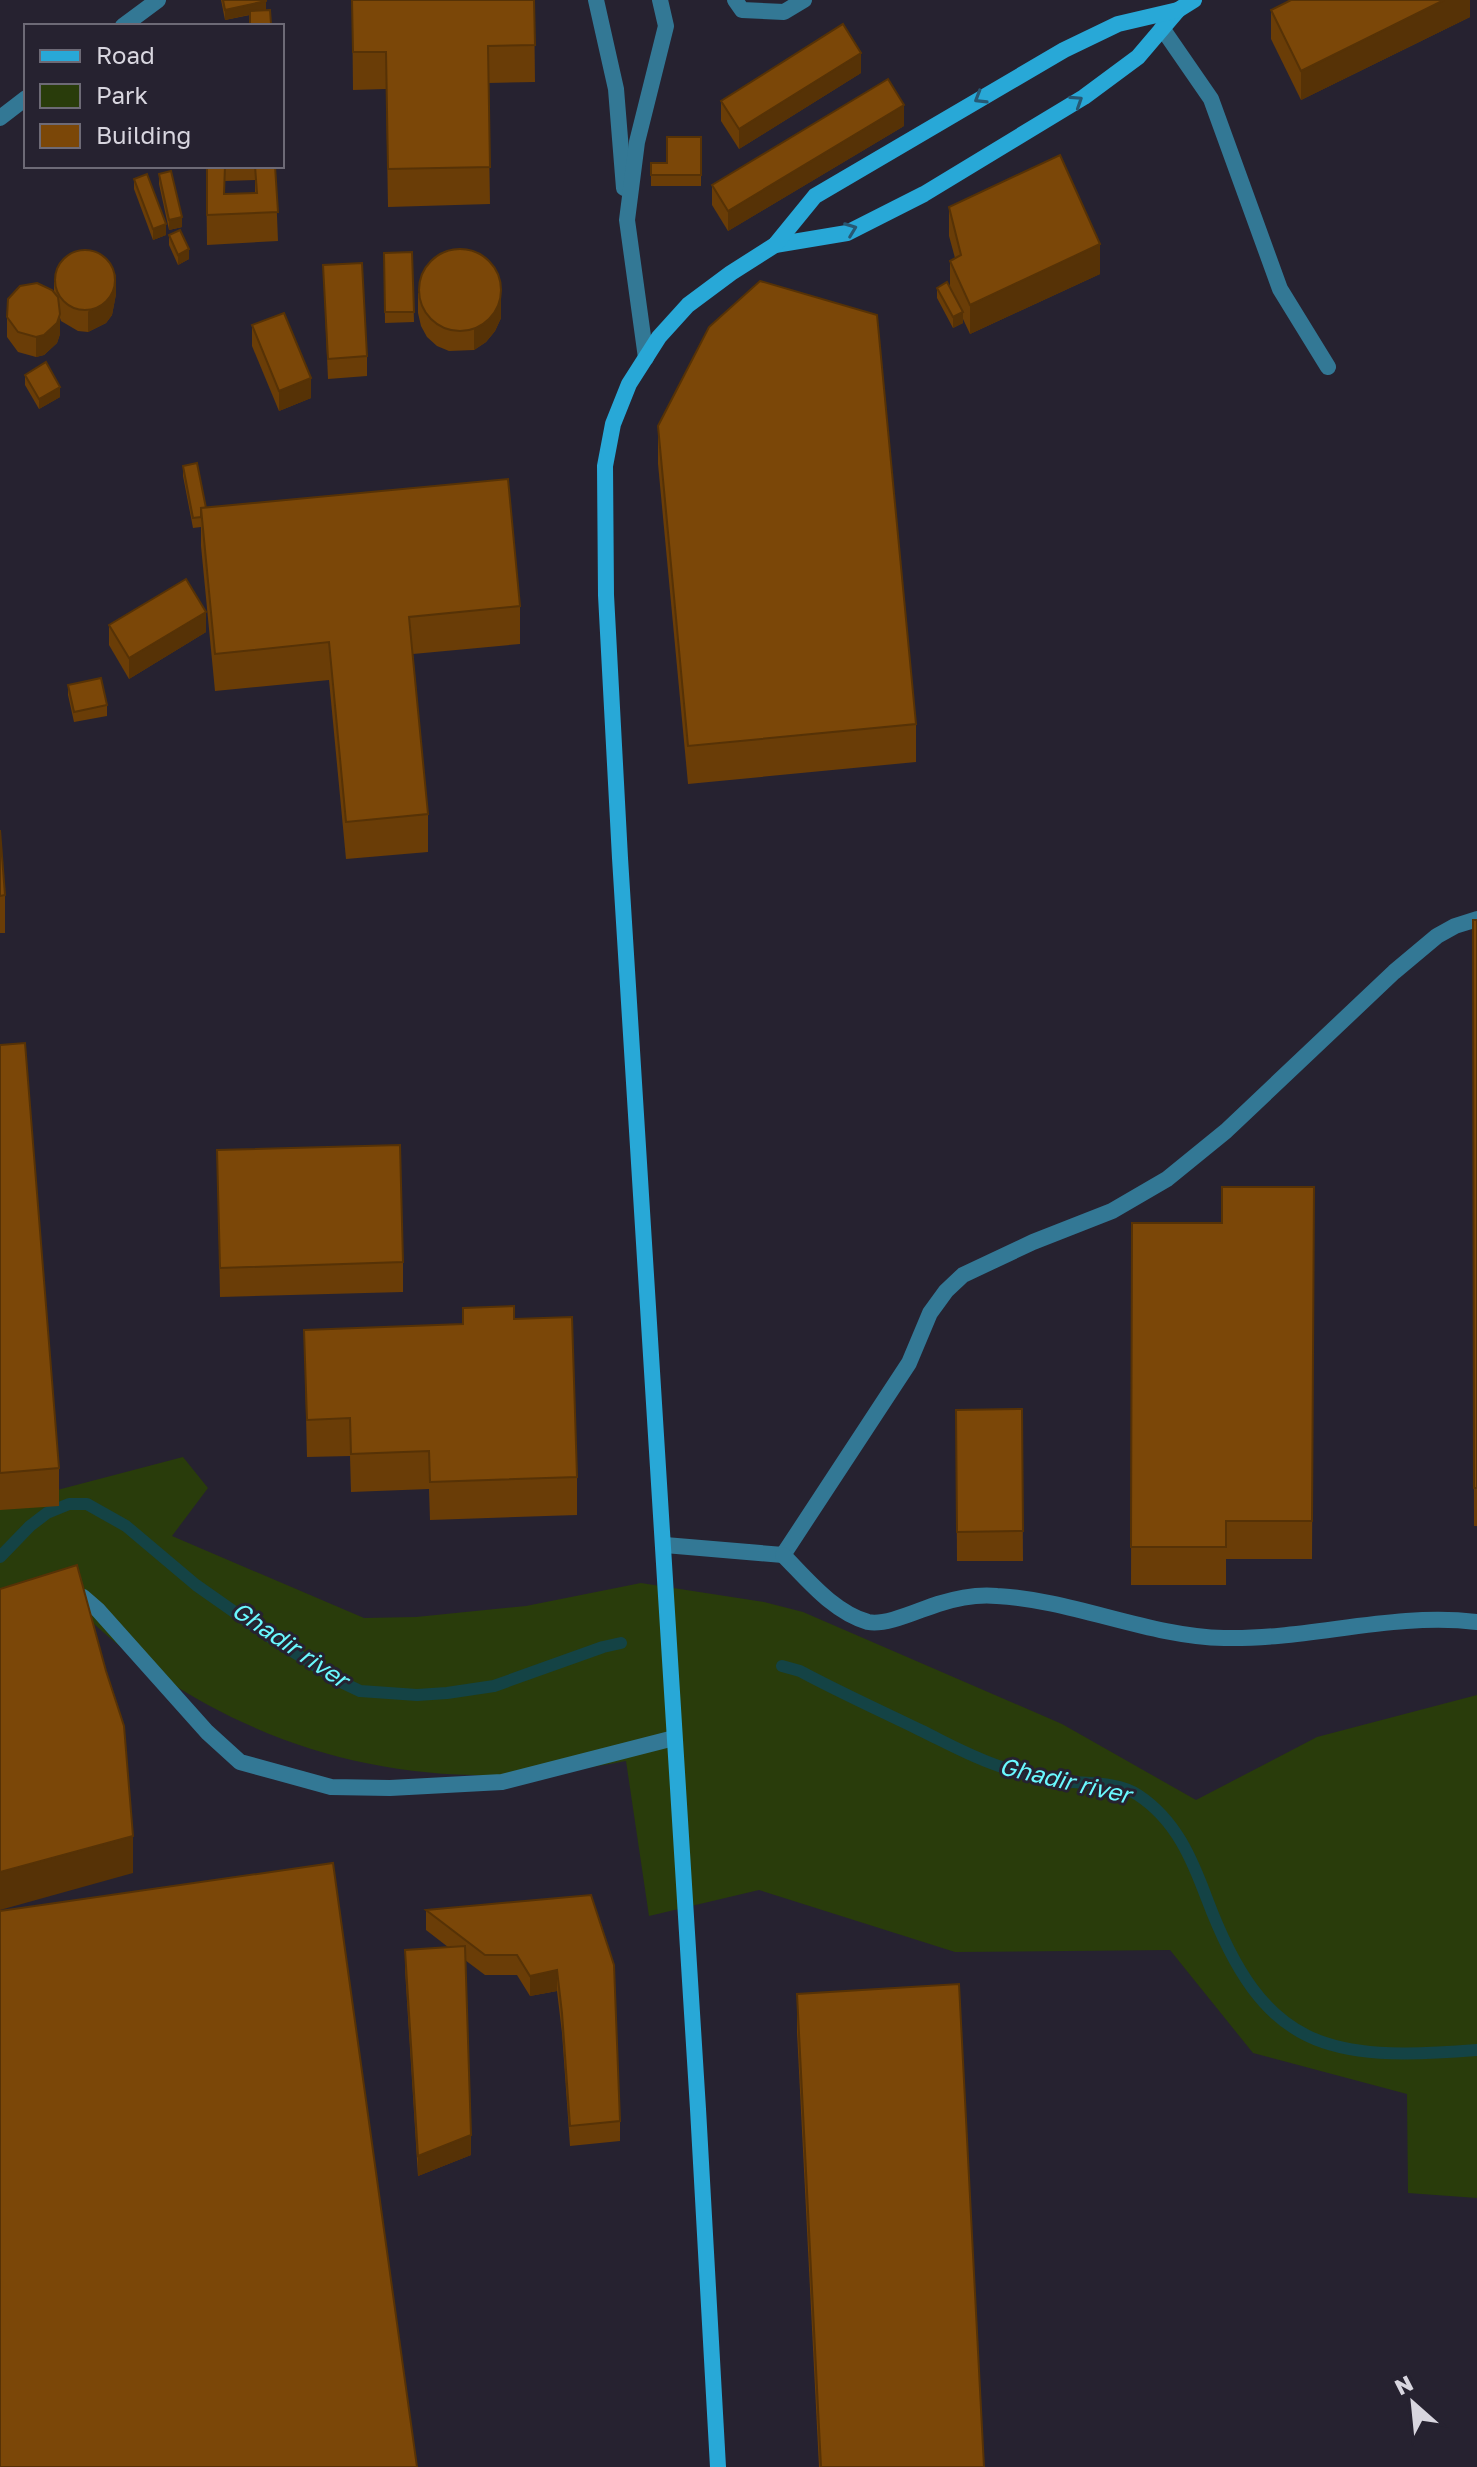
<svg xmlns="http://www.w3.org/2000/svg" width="1477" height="2467" viewBox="0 0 1477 2467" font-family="'Golos Text',sans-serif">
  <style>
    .green { fill: #293c0b }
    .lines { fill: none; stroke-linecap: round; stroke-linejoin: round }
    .stream { stroke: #144345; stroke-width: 12 }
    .lane { stroke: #337895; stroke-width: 16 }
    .street { stroke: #337895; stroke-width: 16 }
    .secondary { stroke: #28a8d7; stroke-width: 16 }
    .wall { fill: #6a3d07; fill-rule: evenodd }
    .shaded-wall { fill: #563206 }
    .building { fill: #7b4708; stroke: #563206; stroke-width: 2 }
    .oneway { stroke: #275873 }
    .labels { text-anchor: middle; stroke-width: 6; stroke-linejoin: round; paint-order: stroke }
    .water-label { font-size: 24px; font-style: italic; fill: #6af9ff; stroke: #262230 }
  </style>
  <rect width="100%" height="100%" fill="#262230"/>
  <!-- green -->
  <path class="green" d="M183,1457L208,1488L172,1536L364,1618L416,1617L526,1606L641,1583L764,1602L803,1612L1062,1724L1196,1800L1317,1737L1477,1695V2198L1408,2193L1407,2094L1253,2053L1170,1950L955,1952L759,1890L649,1916L626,1761C459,1794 303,1771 160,1676C126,1654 96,1626 66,1598L0,1631V1505Z"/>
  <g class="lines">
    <!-- stream -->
    <g class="stream">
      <path d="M0,1557L30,1526L47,1513L69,1504H87L126,1526L196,1585L270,1637L339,1681L360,1691L417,1695L447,1693L494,1686L603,1647L621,1643"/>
      <path d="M782,1666L800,1671C839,1692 879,1710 920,1730C947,1743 973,1758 1002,1767C1021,1774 1042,1778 1062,1781C1086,1784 1117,1781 1138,1795C1176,1820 1192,1859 1207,1899C1264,2050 1327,2062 1477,2050"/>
    </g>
    <!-- lane -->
    <g class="lane">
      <path d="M596,0L616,89L624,188"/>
      <path d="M735,0L742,10L784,12L804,0"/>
      <path d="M123,26L158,0"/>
      <path d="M0,118L26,98"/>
      <path d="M646,358L627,220L637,142L666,26L660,0"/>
      <path d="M665,1545L783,1555L909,1363L930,1313L946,1291L963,1275L1033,1242L1112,1211L1167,1179L1226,1131L1394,972L1437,936L1455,926L1477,919"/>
      <path d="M783,1555C807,1579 833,1612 868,1622C886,1626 919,1610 938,1604C957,1598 977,1594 997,1596C1073,1600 1150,1637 1224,1638C1309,1640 1392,1612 1477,1622"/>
      <path d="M68,1596L83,1597L98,1610L207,1732L240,1762L331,1787L390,1788L502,1782L674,1738"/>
    </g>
    <!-- street -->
    <path class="street" d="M1162,28L1211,99L1280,289L1328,367"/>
    <!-- secondary -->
    <g class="secondary">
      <path d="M775,245L847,233L924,194L1084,97L1138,57L1178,10"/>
      <path d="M718,2467L698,2109L620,858L606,595L605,466L613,424L629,384L659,337L688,305L731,273L775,245L815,196L1064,50L1118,24L1178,10L1194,0"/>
    </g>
  </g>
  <!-- wall -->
  <g class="wall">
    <path d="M221,0H266V10H270L271,26H250V15L225,20Z"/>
    <path d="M352,0H534L535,82L488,83L490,204L388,207L386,89L353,90Z"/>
    <path d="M1470,0V17L1301,100L1271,39V10Z"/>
    <path d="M861,73L739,149L721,121V101Z"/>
    <path d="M904,126L728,231L712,205V185Z"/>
    <path d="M701,137V186H651V163H667Z"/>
    <path d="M206,166H275L278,241L207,245ZM255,180V193L225,194V181Z"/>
    <path d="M159,174L182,227L169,230L159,184Z"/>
    <path d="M134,179L166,235L153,240L134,189Z"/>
    <path d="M949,207L1100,274L970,334L963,319V323L953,328L937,298V288L950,287V261L955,258L949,236Z"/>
    <path d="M169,235L189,259L178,265L169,245Z"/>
    <path d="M412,252L414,322L385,323L384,253Z"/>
    <path d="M323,265L367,356V376L328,379Z"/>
    <path d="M54,282L116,294L112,315L106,323L88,332L78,331L61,321L60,318V334L57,343L44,355L36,357L18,352L7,337V317L54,292Z"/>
    <path d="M418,293L501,304V318L495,331L486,342L474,350L449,351L437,346L427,337L421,326L418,313Z"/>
    <path d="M252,325L311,398L279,411L252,346Z"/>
    <path d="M25,375L60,397L39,409L25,385Z"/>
    <path d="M658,426L916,724V762L688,784L658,464Z"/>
    <path d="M183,466L206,508L520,606V644L413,654L428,814V852L346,859L329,680L215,691L201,546V527L193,528L183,476Z"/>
    <path d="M109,625L206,632L129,679L109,645Z"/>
    <path d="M68,685L107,705V716L74,722L68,695Z"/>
    <path d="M0,830L5,895V933H0Z"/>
    <path d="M1473,920H1477V1526H1474Z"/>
    <path d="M0,1045L59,1468V1506L0,1510Z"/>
    <path d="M217,1150L403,1262V1292L220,1297Z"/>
    <path d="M1314,1187L1312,1559H1226V1585H1131L1132,1223H1222Z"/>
    <path d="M514,1319L577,1477V1515L430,1520L429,1489L351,1492L350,1456L307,1457L304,1330L463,1324Z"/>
    <path d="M1022,1409L1023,1561H957L956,1410Z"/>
    <path d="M591,1895L620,2121V2141L570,2146L562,2033L557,1991L530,1996L517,1975H485L465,1960L471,2155L418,2176L405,1970V1950L448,1947L426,1930V1910Z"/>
    <path d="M797,1994L984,2467H819L797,2032Z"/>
  </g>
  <!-- shaded-wall -->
  <g class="shaded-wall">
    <path d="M1444,0H1470V17L1301,100V71Z"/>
    <path d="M266,1V11L225,20V10Z"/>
    <path d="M861,53V73L739,149V129Z"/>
    <path d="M904,105V126L728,231V211Z"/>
    <path d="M182,217V227L169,230V220Z"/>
    <path d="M166,224V235L153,240V229Z"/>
    <path d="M1100,244V274L970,334V305Z"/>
    <path d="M189,249V259L178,265V255Z"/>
    <path d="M116,274V294L112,315L106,323L88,332V312Z"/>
    <path d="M501,284V318L495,331L486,342L474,350V330Z"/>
    <path d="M963,312V323L953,328V317Z"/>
    <path d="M60,314V334L57,343L44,355L36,357V337Z"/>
    <path d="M311,378V398L279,411V391Z"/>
    <path d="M60,387V397L39,409V399Z"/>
    <path d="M206,612V632L129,679V658Z"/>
    <path d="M133,1836V1873L0,1910V1872Z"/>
    <path d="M557,1970V1991L530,1996V1976Z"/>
    <path d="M471,2135V2155L418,2176V2156Z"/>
  </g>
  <!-- building -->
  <g class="building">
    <path d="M223,0H266V1L225,10Z"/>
    <path d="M352,0H534L535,45L488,46L490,167L388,169L386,52H353Z"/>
    <path d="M1291,0H1444L1301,71L1271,10Z"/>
    <path d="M270,10L271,24L250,25V11Z"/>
    <path d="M843,24L861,53L739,129L721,101Z"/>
    <path d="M888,79L904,105L728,211L712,185Z"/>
    <path d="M667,137H701V175H651V163H667Z"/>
    <path d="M1060,155L1100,244L970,305L950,261L961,255L949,207Z"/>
    <path d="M207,166H225L224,194L257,193L255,166H275L278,212L207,215Z"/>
    <path d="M171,171L182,217L169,220L159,174Z"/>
    <path d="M147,174L166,224L153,229L134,179Z"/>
    <path d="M180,230L189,249L178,255L169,235Z"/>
    <circle cx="460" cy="290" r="41"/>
    <circle cx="85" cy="280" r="30"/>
    <path d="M412,252L414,312H385L384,253Z"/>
    <path d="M362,263L367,356L328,359L323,265Z"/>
    <path d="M760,281L877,315L916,724L688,746L658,426L709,327Z"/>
    <path d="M947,282L963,312L953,317L937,288Z"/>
    <path d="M37,283L52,290L58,297L60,314L57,323L44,335L36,337L18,332L7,317L8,299L20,286Z"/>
    <path d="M284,313L311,378L279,391L252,325Z"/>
    <path d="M46,362L60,387L39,399L25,375Z"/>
    <path d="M197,463L206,508H201V517L193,518L183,466Z"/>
    <path d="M508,479L520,606L409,617L428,814L346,822L329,642L215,654L201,508Z"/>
    <path d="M186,579L206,612L129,658L109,625Z"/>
    <path d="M101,678L107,705L74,712L68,685Z"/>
    <path d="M0,830L5,895L0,896Z"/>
    <path d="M1473,920H1477V1488H1474Z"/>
    <path d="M25,1043L59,1468L0,1473V1045Z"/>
    <path d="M400,1145L403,1262L220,1268L217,1150Z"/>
    <path d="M1222,1187H1314L1312,1521H1226V1547H1131L1132,1223H1222Z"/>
    <path d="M514,1306V1319L572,1317L577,1477L430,1482L429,1451L351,1454L350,1418L307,1420L304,1330L463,1324V1308Z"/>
    <path d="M1022,1409L1023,1531L957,1532L956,1410Z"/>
    <path d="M77,1565L106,1671L124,1726L133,1836L0,1872V1589Z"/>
    <path d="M333,1863L417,2467H0V1911Z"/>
    <path d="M591,1895L614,1965L620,2121L570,2126L562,2013L557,1970L530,1976L517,1955H485L426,1910Z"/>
    <path d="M465,1946L471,2135L418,2156L405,1950Z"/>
    <path d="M959,1984L984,2467H821L797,1994Z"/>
  </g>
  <!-- one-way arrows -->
  <defs><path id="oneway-chevron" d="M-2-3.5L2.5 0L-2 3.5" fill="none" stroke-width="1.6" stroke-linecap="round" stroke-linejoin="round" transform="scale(2)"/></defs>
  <g class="oneway">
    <use href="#oneway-chevron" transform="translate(980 98) rotate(149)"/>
    <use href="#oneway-chevron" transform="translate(1077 101) rotate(-33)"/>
    <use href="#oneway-chevron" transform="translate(851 229) rotate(-21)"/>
  </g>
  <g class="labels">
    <!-- water labels -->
    <g class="water-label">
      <text transform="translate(290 1645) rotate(34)" y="8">Ghadir river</text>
      <text transform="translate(1065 1781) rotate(13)" y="8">Ghadir river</text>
    </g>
  </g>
  <!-- legend -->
  <rect x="24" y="24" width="260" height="144" fill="#262230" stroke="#6d6a76" stroke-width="2"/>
  <rect x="40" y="50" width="40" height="12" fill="#28a8d7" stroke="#6d6a76" stroke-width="2"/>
  <text x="96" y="64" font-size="24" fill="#d8d6df">Road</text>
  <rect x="40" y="84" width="40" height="24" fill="#293c0b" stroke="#6d6a76" stroke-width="2"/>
  <text x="96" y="104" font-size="24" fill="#d8d6df">Park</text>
  <rect x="40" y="124" width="40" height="24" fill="#7b4708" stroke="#6d6a76" stroke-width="2"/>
  <text x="96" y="144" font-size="24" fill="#d8d6df">Building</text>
  <!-- north arrow -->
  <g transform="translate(1413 2403) rotate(333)" stroke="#262230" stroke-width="6" paint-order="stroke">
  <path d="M0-6L14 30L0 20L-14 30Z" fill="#d8d6df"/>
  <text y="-12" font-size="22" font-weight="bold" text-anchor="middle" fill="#d8d6df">N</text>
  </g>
</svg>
